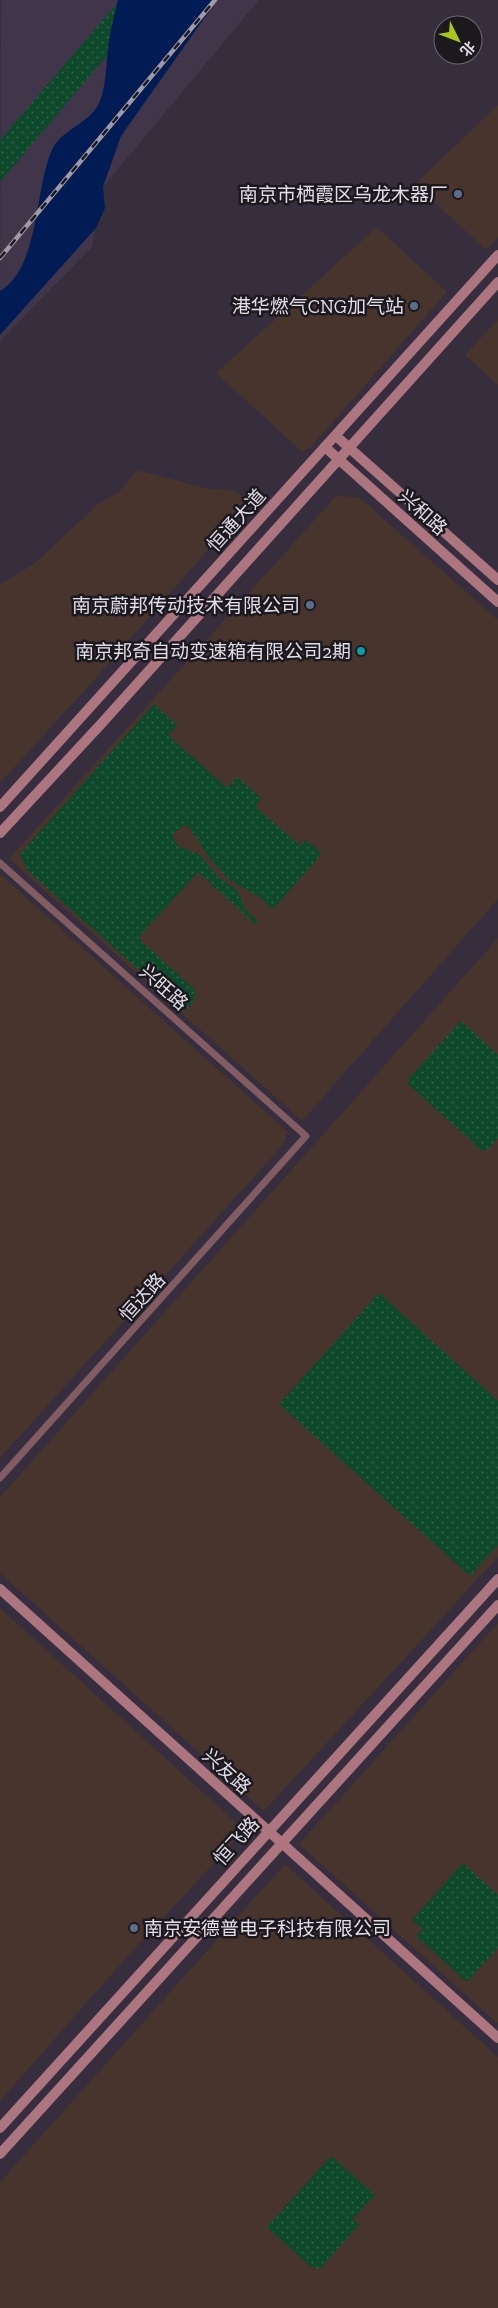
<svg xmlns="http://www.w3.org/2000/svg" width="498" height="2308" viewBox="0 0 498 2308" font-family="'Zilla Slab','Noto Sans SC',serif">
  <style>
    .built { fill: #413649 }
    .industrial { fill: #47342d }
    .grass { fill: url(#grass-dots) }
    .water { fill: #011c54 }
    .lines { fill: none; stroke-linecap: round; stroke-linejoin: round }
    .street { stroke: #815d63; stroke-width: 7 }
    .secondary { stroke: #ad757f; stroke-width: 10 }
    .rail-casing { stroke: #a19aa6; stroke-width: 4.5 }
    .rail { stroke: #1b181e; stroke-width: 2.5; stroke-dasharray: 8; stroke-linecap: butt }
    .service-dot { fill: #5c6f8a; stroke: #1b181e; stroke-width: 2 }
    .culture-dot { fill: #0f9aa8; stroke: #1b181e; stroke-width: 2 }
    .labels { text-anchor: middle; stroke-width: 5; stroke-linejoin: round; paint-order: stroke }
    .poi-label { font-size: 19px; fill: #e2dde7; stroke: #1b181e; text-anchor: end }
    .street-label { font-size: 19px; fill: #e2dde7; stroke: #1b181e }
  </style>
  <defs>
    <pattern id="grass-dots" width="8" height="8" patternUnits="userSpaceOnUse" patternTransform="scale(1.25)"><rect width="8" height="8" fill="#0d492a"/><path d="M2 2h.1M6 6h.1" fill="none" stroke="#306349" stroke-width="1.8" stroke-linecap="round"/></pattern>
  </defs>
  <rect width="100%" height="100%" fill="#362e3c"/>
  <!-- built -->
  <path class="built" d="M1,0H259L103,187L92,247L0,341Z"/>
  <!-- industrial -->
  <g class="industrial">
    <path d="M498,105V237L486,250L415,184Z"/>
    <path d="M377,227L447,292L310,448L301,451L216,373Z"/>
    <path d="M498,319V385L465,355Z"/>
    <path d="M137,470L205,488L234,491L241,496L244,503L242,511L95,679L0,783V584L34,564L97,505L119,492Z"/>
    <path d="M337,495L360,498L498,620V899L302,1121L9,859Z"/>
    <path d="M0,874L288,1132L283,1145L0,1458Z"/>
    <path d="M498,938V1557L264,1811L0,1573V1497Z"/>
    <path d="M0,1608L241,1827L237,1838L126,1958L0,2101Z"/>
    <path d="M498,1623V2024L299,1844Z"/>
    <path d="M285,1864L498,2057V2308H0V2182Z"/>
  </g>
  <!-- grass -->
  <g class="grass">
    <path d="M120,0H154L0,182V140Z"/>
    <path d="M154,704L177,725L168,735L227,788L237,777L261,798L255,806L300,846L305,840L318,849L320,856L273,909L261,898L228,879L211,860L189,827L184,825L172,835L178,846L200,855L218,877L237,890L245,909L258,921L255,924L198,872L138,938L195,990L194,1001L185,1011L28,871L20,854Z"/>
    <path d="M461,1021L498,1055V1138L486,1151L480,1149L408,1084L410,1077Z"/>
    <path d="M379,1293L498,1401V1545L470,1576L279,1404Z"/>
    <path d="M463,1863L498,1895V1948L467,1982L416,1936L423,1929L412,1920Z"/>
    <path d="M331,2156L375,2195L353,2219L359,2225L320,2269L310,2266L267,2227Z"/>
  </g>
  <!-- water -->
  <path class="water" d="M118,0H217L121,136L103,187L105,208L96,228L0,335V291C39,268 35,190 51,152C62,127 90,125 100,101C107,83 106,60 109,41C111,27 115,14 118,0Z"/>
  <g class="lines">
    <!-- street -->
    <path class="street" d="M0,863L306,1136L0,1478"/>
    <!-- secondary -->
    <g class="secondary">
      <path d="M336,436L498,580"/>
      <path d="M325,447L498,602"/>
      <path d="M0,807L498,255"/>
      <path d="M0,833L102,723L498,282"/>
      <path d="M0,1589L498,2038"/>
      <path d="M0,2128L498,1579"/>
      <path d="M0,2154L498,1605"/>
    </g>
    <defs>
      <path id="rail" d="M0,258L215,0"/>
    </defs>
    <!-- rail casing -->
    <use href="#rail" class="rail-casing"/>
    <!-- rail -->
    <use href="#rail" class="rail"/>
  </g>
  <!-- markers -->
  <g class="service-dot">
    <circle cx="458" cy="194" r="5"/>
    <circle cx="414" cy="306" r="5"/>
    <circle cx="310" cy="605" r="5"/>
    <circle cx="134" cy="1928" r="5"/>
  </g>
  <circle class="culture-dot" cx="361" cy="651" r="5"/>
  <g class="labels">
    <!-- poi labels -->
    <g class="poi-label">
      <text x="448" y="201">南京市栖霞区乌龙木器厂</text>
      <text x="404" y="313">港华燃气CNG加气站</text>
      <text x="300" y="612">南京蔚邦传动技术有限公司</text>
      <text x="351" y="658">南京邦奇自动变速箱有限公司2期</text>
      <text x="144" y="1935" text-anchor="start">南京安德普电子科技有限公司</text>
    </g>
    <!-- street labels -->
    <g class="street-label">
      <text transform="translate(423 512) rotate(42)" y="7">兴和路</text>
      <text transform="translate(236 520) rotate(-48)" y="7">恒通大道</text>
      <text transform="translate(164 987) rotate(42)" y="7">兴旺路</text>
      <text transform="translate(142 1297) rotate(-48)" y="7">恒达路</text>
      <text transform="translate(227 1771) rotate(42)" y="7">兴友路</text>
      <text transform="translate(236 1841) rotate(-48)" y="7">恒飞路</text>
    </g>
  </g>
  <!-- north arrow -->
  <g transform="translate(458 40) rotate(132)"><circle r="24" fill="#1b181e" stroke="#6b676e"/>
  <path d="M0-4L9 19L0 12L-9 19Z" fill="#a8c71c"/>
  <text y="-8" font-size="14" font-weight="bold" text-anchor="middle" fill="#e2dde7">北</text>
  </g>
</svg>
